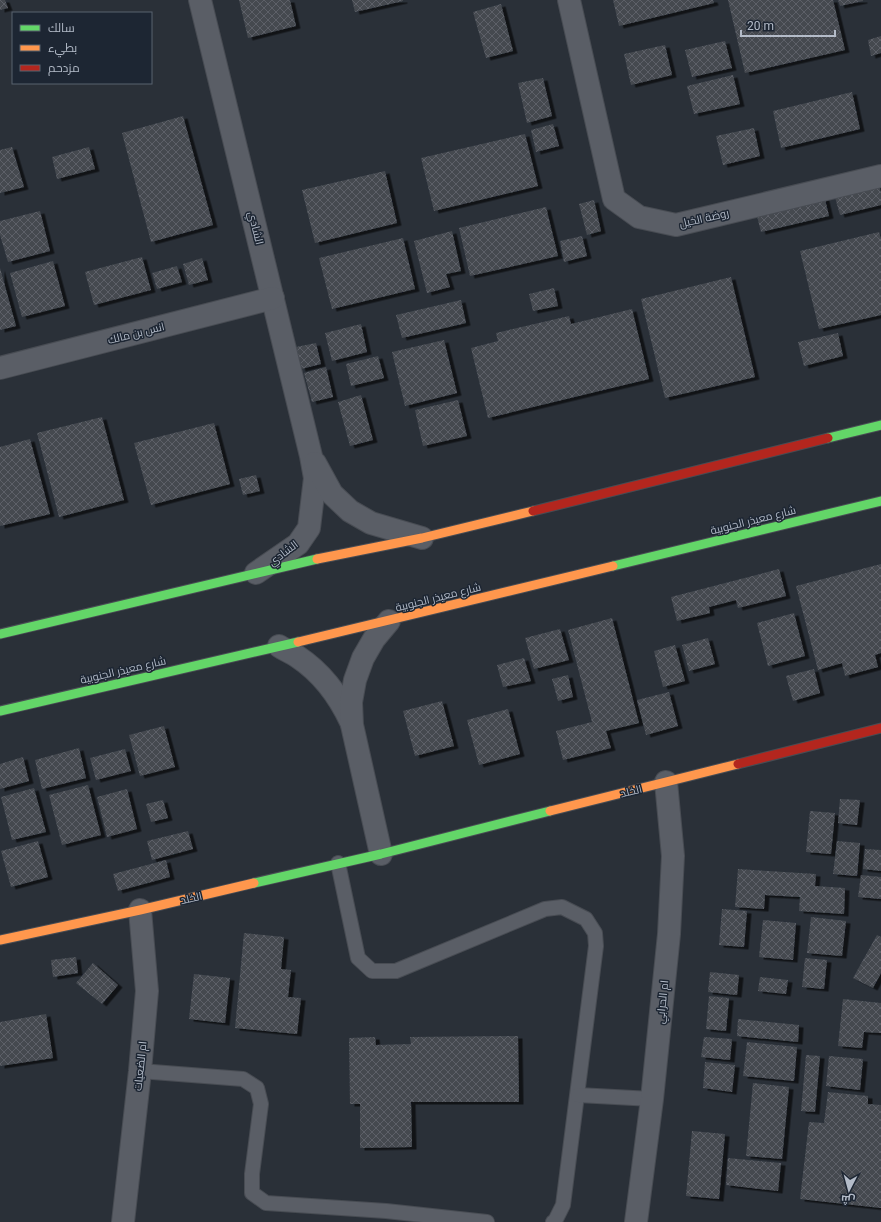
<svg xmlns="http://www.w3.org/2000/svg" width="881" height="1222" viewBox="0 0 881 1222" font-family="Roboto,Cairo,sans-serif">
  <style>
    .building { fill: url(#building-cross-hatch); filter: url(#shadow) }
    .lines { fill: none; stroke-linecap: round; stroke-linejoin: round }
    .lane-casing { stroke: #484c53; stroke-width: 16 }
    .street-casing { stroke: #484c53; stroke-width: 24 }
    .fast-casing { stroke: #484c53; stroke-width: 11 }
    .slow-casing { stroke: #484c53; stroke-width: 11 }
    .jam-casing { stroke: #484c53; stroke-width: 11 }
    .lane { stroke: #5a5e66; stroke-width: 14 }
    .street { stroke: #5a5e66; stroke-width: 22 }
    .fast { stroke: #63d668; stroke-width: 9 }
    .slow { stroke: #ff974d; stroke-width: 9 }
    .jam { stroke: #b3261e; stroke-width: 9 }
    .labels { text-anchor: middle; stroke-width: 3; stroke-linejoin: round; paint-order: stroke }
    .street-label { font-size: 11px; fill: #b4bcc9; stroke: #1d2633 }
  </style>
  <defs>
    <pattern id="building-cross-hatch" width="8" height="8" patternUnits="userSpaceOnUse"><rect width="8" height="8" fill="#444950"/><path d="M0 0l8 8M0 8l8-8" fill="none" stroke="#5d6168"/></pattern>
    <filter id="shadow"><feDropShadow dx="4.5" dy="2.5" stdDeviation="0" flood-color="#0009"/></filter>
  </defs>
  <rect width="100%" height="100%" fill="#2a3038"/>
  <!-- building -->
  <g class="building">
    <path d="M0,0H5L8,8L0,10Z"/>
    <path d="M239,0H290L296,26L248,38Z"/>
    <path d="M352,0H403V1L355,12Z"/>
    <path d="M613,0H713L714,3L619,26Z"/>
    <path d="M728,0H833L845,50L745,73Z"/>
    <path d="M838,0H863V1L840,6Z"/>
    <path d="M501,4L513,51L486,58L473,12Z"/>
    <path d="M881,36V53L871,56L868,40Z"/>
    <path d="M725,41L732,68L692,77L685,50Z"/>
    <path d="M665,45L672,75L631,85L624,54Z"/>
    <path d="M733,75L740,104L694,114L687,86Z"/>
    <path d="M543,78L552,116L527,123L518,83Z"/>
    <path d="M852,92L860,129L781,148L773,111Z"/>
    <path d="M183,116L213,225L151,242L122,133Z"/>
    <path d="M553,124L559,146L536,152L531,130Z"/>
    <path d="M754,128L760,156L723,165L716,136Z"/>
    <path d="M525,134L538,186L434,211L421,158Z"/>
    <path d="M12,147L24,187L0,193V150Z"/>
    <path d="M89,147L95,169L57,179L52,157Z"/>
    <path d="M385,171L397,223L315,243L302,190Z"/>
    <path d="M879,184L881,193V205L840,215L834,194Z"/>
    <path d="M824,195L829,216L761,232L756,212Z"/>
    <path d="M594,200L601,231L587,235L579,204Z"/>
    <path d="M546,207L558,256L470,276L459,228Z"/>
    <path d="M40,211L50,251L8,262L0,235V221Z"/>
    <path d="M452,231L461,271L446,274L450,287L427,293L414,241Z"/>
    <path d="M879,232L881,238V315L819,329L800,251Z"/>
    <path d="M582,236L587,256L564,262L560,241Z"/>
    <path d="M403,238L415,289L332,309L319,258Z"/>
    <path d="M142,257L151,290L94,305L85,272Z"/>
    <path d="M202,258L208,280L189,285L183,264Z"/>
    <path d="M53,261L65,306L22,317L10,273Z"/>
    <path d="M177,266L182,282L157,289L152,273Z"/>
    <path d="M0,268L16,326L0,330Z"/>
    <path d="M731,277L755,377L665,398L641,299Z"/>
    <path d="M554,288L558,306L533,311L529,294Z"/>
    <path d="M461,300L466,323L402,338L396,315Z"/>
    <path d="M632,309L649,379L488,418L471,348L498,341L496,333L569,316L571,324Z"/>
    <path d="M361,324L367,352L332,361L325,333Z"/>
    <path d="M838,333L843,356L804,366L798,342Z"/>
    <path d="M444,340L457,393L405,406L392,352Z"/>
    <path d="M316,343L321,364L301,369L296,347Z"/>
    <path d="M378,356L384,378L351,386L346,364Z"/>
    <path d="M326,367L333,397L312,402L304,373Z"/>
    <path d="M361,395L373,440L350,446L338,402Z"/>
    <path d="M458,400L467,436L423,446L415,410Z"/>
    <path d="M102,417L124,500L59,517L37,433Z"/>
    <path d="M214,423L230,484L151,505L134,443Z"/>
    <path d="M30,439L50,514L0,526V447Z"/>
    <path d="M256,475L260,491L243,495L239,479Z"/>
    <path d="M881,564V653L875,655L878,667L845,676L842,663L818,670L796,586Z"/>
    <path d="M779,569L786,596L738,608L736,600L709,607L710,613L677,621L671,597Z"/>
    <path d="M794,613L805,656L768,666L757,623Z"/>
    <path d="M612,618L639,723L606,731L611,748L563,760L556,731L592,722L568,630Z"/>
    <path d="M560,629L569,660L534,669L525,638Z"/>
    <path d="M708,638L715,664L689,671L682,645Z"/>
    <path d="M675,645L685,681L663,687L654,651Z"/>
    <path d="M524,658L531,681L503,687L497,665Z"/>
    <path d="M814,669L820,693L793,701L786,676Z"/>
    <path d="M568,675L573,697L558,701L552,679Z"/>
    <path d="M669,692L678,726L646,735L637,700Z"/>
    <path d="M442,701L454,746L415,756L403,711Z"/>
    <path d="M508,709L520,754L479,765L467,720Z"/>
    <path d="M164,726L175,767L140,776L129,735Z"/>
    <path d="M79,748L86,778L42,789L35,760Z"/>
    <path d="M125,749L131,771L96,780L90,758Z"/>
    <path d="M23,757L29,781L0,789V764Z"/>
    <path d="M88,785L101,835L62,845L49,795Z"/>
    <path d="M34,788L46,832L12,840L1,797Z"/>
    <path d="M127,789L137,829L107,837L97,797Z"/>
    <path d="M840,799L860,800L857,825L838,823Z"/>
    <path d="M163,800L168,818L151,822L146,804Z"/>
    <path d="M810,811L835,813L831,854L806,852Z"/>
    <path d="M188,831L193,849L152,860L147,841Z"/>
    <path d="M38,841L48,877L11,887L1,851Z"/>
    <path d="M837,841L860,843L857,876L833,874Z"/>
    <path d="M865,849L881,850V871L863,869Z"/>
    <path d="M166,860L170,877L118,891L113,874Z"/>
    <path d="M738,869L816,874L815,886L845,888L844,914L799,911L800,897L765,895L764,909L735,907Z"/>
    <path d="M861,875L881,877V899L858,897Z"/>
    <path d="M722,909L747,911L744,947L719,945Z"/>
    <path d="M811,917L846,921L842,956L807,953Z"/>
    <path d="M763,920L796,923L793,960L759,957Z"/>
    <path d="M244,933L284,937L281,969L291,970L288,997L301,998L297,1034L235,1028Z"/>
    <path d="M877,935L881,937V973L873,988L853,978Z"/>
    <path d="M76,957L78,973L53,977L51,960Z"/>
    <path d="M805,958L827,960L824,989L802,987Z"/>
    <path d="M93,963L118,985L102,1004L76,983Z"/>
    <path d="M710,972L739,975L737,995L708,992Z"/>
    <path d="M194,974L230,978L225,1023L189,1019Z"/>
    <path d="M760,977L788,980L786,994L758,991Z"/>
    <path d="M709,996L729,998L726,1031L706,1029Z"/>
    <path d="M843,999L881,1003V1033L864,1032L862,1048L838,1046Z"/>
    <path d="M46,1014L53,1058L0,1066V1022Z"/>
    <path d="M738,1019L799,1025L798,1042L737,1036Z"/>
    <path d="M518,1036L519,1102H411L412,1147L360,1148V1104H350L349,1038L375,1037L376,1045L411,1044L410,1037Z"/>
    <path d="M704,1037L732,1039L730,1060L701,1057Z"/>
    <path d="M747,1042L797,1047L794,1081L743,1076Z"/>
    <path d="M806,1055L820,1056L815,1112L801,1111Z"/>
    <path d="M829,1056L863,1059L860,1090L826,1086Z"/>
    <path d="M705,1062L735,1065L732,1092L703,1088Z"/>
    <path d="M753,1083L789,1087L782,1159L746,1156Z"/>
    <path d="M828,1092L868,1096V1104L881,1105V1208L800,1199L809,1122L824,1123Z"/>
    <path d="M692,1131L725,1134L719,1199L686,1196Z"/>
    <path d="M728,1158L781,1163L778,1191L726,1185Z"/>
  </g>
  <g class="lines">
    <defs>
      <g id="lane">
        <path d="M338,863L358,958L372,971H396L545,909L562,907L586,919L595,933L596,946L563,1205L555,1221L553,1222"/>
        <path d="M140,1071L243,1079L257,1088L261,1104L252,1174V1193L266,1203L386,1211L487,1222"/>
        <path d="M578,1095L652,1099"/>
      </g>
      <g id="street">
        <path d="M200,0L311,456L315,478L309,528L298,544L256,573"/>
        <path d="M569,0L614,199L639,217L676,225L881,176"/>
        <path d="M0,368L273,298"/>
        <path d="M315,463L332,494L350,511L371,523L422,538"/>
        <path d="M279,646C285,650 292,653 298,657C322,673 339,696 351,722"/>
        <path d="M381,854L352,725L351,702L355,680L363,658L374,639L389,621"/>
        <path d="M123,1222L140,1071L147,991L140,910"/>
        <path d="M636,1222L652,1099L669,934L673,856L666,782"/>
      </g>
      <g id="fast">
        <path d="M828,438L881,425"/>
        <path d="M613,566L881,501"/>
        <path d="M0,634L317,559"/>
        <path d="M0,711L298,642"/>
        <path d="M254,883L381,854L550,811"/>
      </g>
      <g id="slow">
        <path d="M317,559L422,538L533,511"/>
        <path d="M298,642L613,566"/>
        <path d="M550,811L738,764"/>
        <path d="M0,940L140,910L254,883"/>
      </g>
      <g id="jam">
        <path d="M533,511L828,438"/>
        <path d="M738,764L881,728"/>
      </g>
    </defs>
    <!-- lane casing -->
    <use href="#lane" class="lane-casing"/>
    <!-- street casing -->
    <use href="#street" class="street-casing"/>
    <!-- fast casing -->
    <use href="#fast" class="fast-casing"/>
    <!-- slow casing -->
    <use href="#slow" class="slow-casing"/>
    <!-- jam casing -->
    <use href="#jam" class="jam-casing"/>
    <!-- lane -->
    <use href="#lane" class="lane"/>
    <!-- street -->
    <use href="#street" class="street"/>
    <!-- fast -->
    <use href="#fast" class="fast"/>
    <!-- slow -->
    <use href="#slow" class="slow"/>
    <!-- jam -->
    <use href="#jam" class="jam"/>
  </g>
  <g class="labels">
    <!-- street labels -->
    <g class="street-label">
      <text transform="translate(704 218) rotate(-13)" y="4">روضة الخيل</text>
      <text transform="translate(256 228) rotate(76)" y="4">الشادي</text>
      <text transform="translate(136 333) rotate(-14)" y="4">انس بن مالك</text>
      <text transform="translate(753 520) rotate(-14)" y="4">شارع معيذر الجنوبية</text>
      <text transform="translate(283 553) rotate(-37)" y="4">الشادي</text>
      <text transform="translate(438 597) rotate(-14)" y="4">شارع معيذر الجنوبية</text>
      <text transform="translate(123 670) rotate(-13)" y="4">شارع معيذر الجنوبية</text>
      <text transform="translate(631 791) rotate(-14)" y="4">الخلد</text>
      <text transform="translate(191 898) rotate(-13)" y="4">الخلد</text>
      <text transform="translate(662 1002) rotate(-84)" y="4">ام الحرابي</text>
      <text transform="translate(140 1066) rotate(-84)" y="4">ام الضعيات</text>
    </g>
  </g>
  <!-- legend -->
  <rect x="12" y="12" width="140" height="72" fill="#1d2633" stroke="#59626f"/>
  <rect x="20" y="25" width="20" height="6" fill="#63d668" stroke="#59626f"/>
  <text x="48" y="32" font-size="12" fill="#b4bcc9">سالك</text>
  <rect x="20" y="45" width="20" height="6" fill="#ff974d" stroke="#59626f"/>
  <text x="48" y="52" font-size="12" fill="#b4bcc9">بطيء</text>
  <rect x="20" y="65" width="20" height="6" fill="#b3261e" stroke="#59626f"/>
  <text x="48" y="72" font-size="12" fill="#b4bcc9">مزدحم</text>
  <!-- north arrow -->
  <g transform="translate(849 1190) rotate(186)" stroke="#1d2633" stroke-width="3" paint-order="stroke">
  <path d="M0-3L7 15L0 10L-7 15Z" fill="#b4bcc9"/>
  <text y="-6" font-size="11" font-weight="bold" text-anchor="middle" fill="#b4bcc9">ش</text>
  </g>
  <!-- scale -->
  <path d="M741 30v6h94v-6" fill="none" stroke="#b4bcc9" stroke-width="2"/>
  <text x="747" y="30" font-size="12" fill="#b4bcc9" stroke="#1d2633" stroke-width="3" paint-order="stroke">20 m</text>
</svg>
